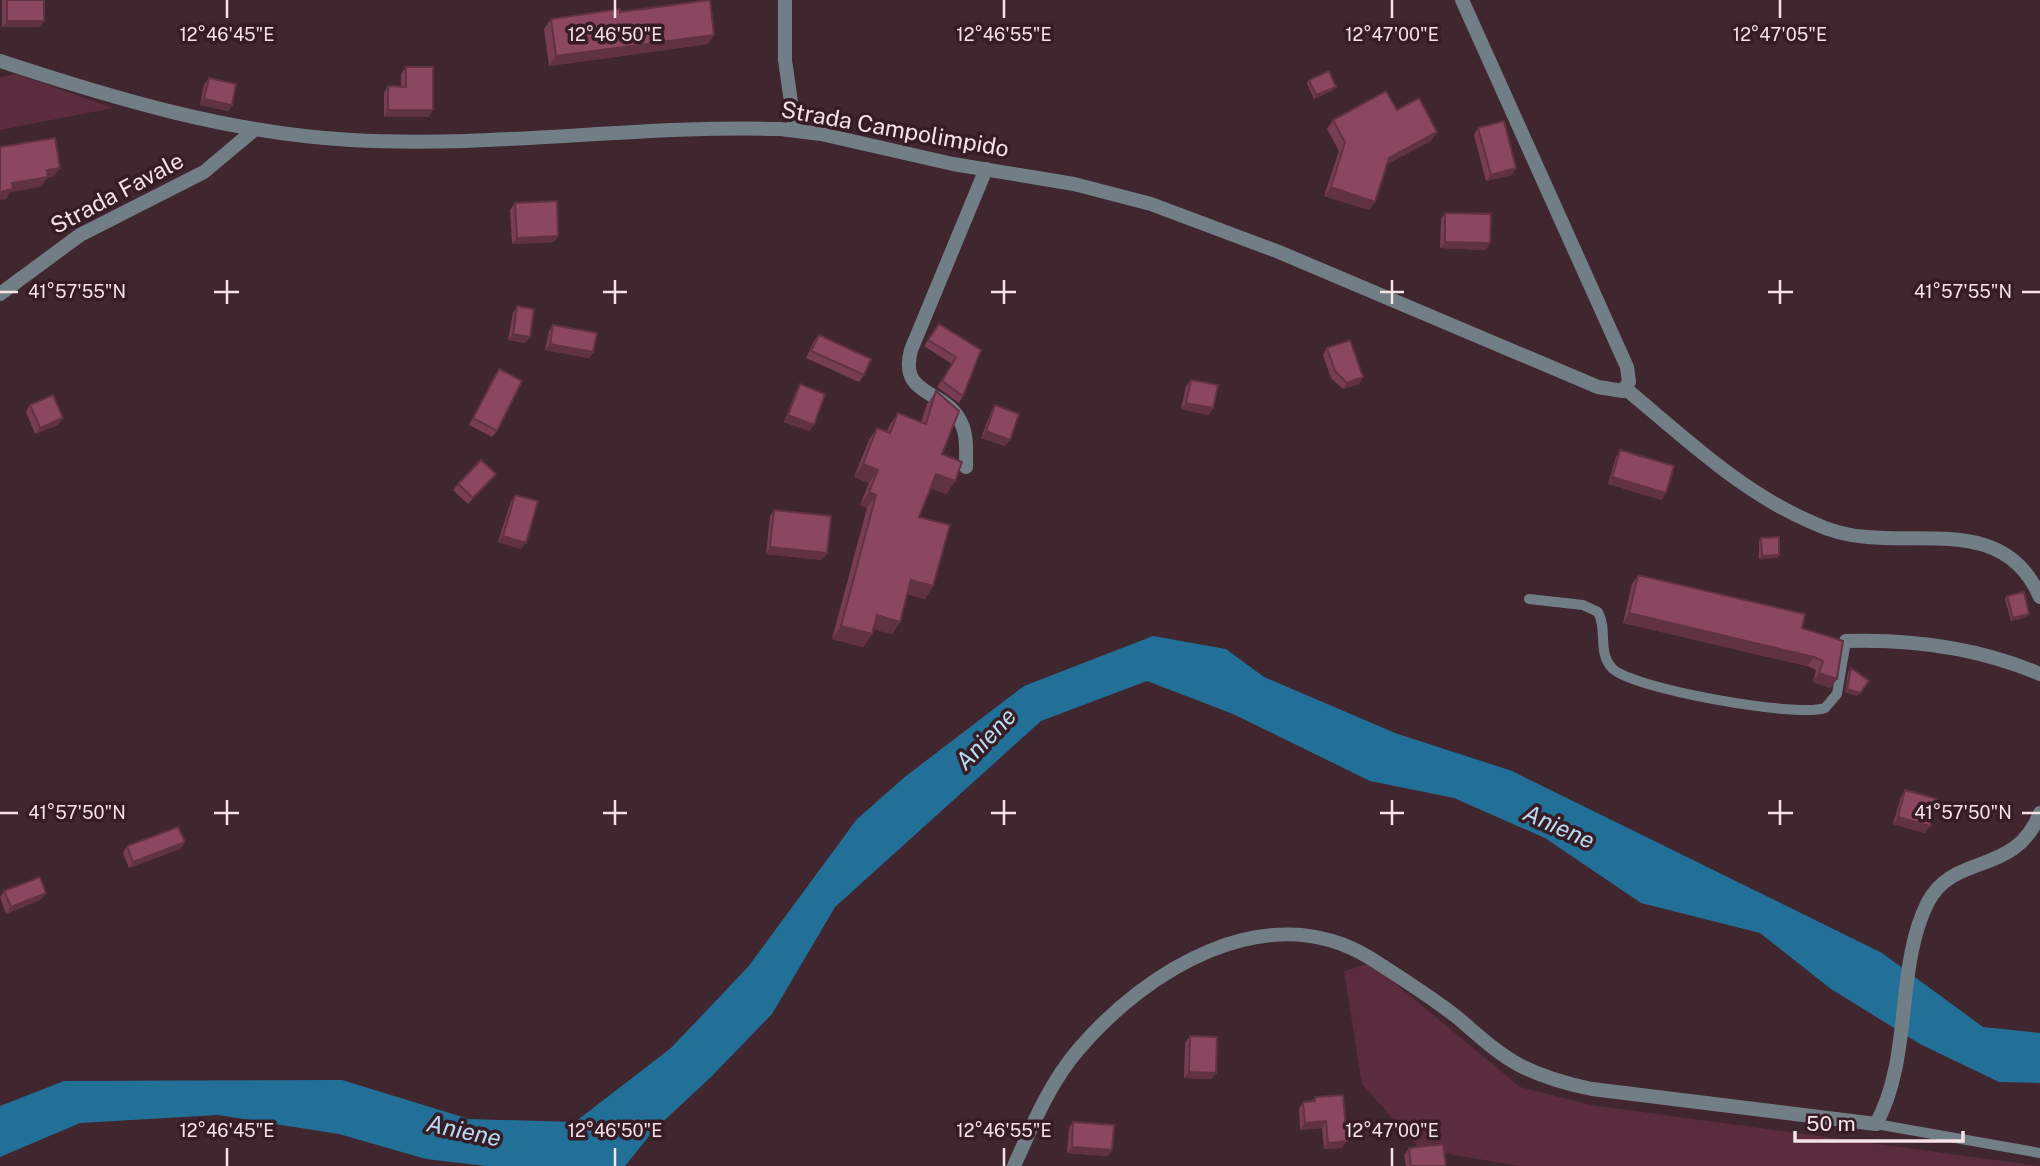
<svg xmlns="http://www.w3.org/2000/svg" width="2040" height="1166" viewBox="0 0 2040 1166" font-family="'Public Sans',sans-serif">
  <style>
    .green { fill: #5b2c3d }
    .water { fill: #227097 }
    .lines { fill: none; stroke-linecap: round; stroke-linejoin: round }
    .service { stroke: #717e85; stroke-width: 10 }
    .minor { stroke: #717e85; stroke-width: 14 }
    .tertiary { stroke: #717e85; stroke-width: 14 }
    .wall { fill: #783d52 }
    .shaded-wall { fill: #613242 }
    .building { fill: #8b475f; stroke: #613242; stroke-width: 2 }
    .ticks { fill: none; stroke: #f5e3e8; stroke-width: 2.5 }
    .labels { text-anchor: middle; stroke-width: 7; stroke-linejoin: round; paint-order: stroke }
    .street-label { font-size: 23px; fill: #f5e3e8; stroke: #361c25 }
    .water-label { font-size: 24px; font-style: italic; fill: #b7dcf2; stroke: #361c25 }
    .ticks-label { font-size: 18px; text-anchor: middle; fill: #f5e3e8; stroke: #361c25; stroke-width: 7; stroke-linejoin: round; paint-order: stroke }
  </style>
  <rect width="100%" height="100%" fill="#40262f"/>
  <!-- green -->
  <g class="green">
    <path d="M17,74L113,108L0,130V77Z"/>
    <path d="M1371,963L1520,1087L1591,1105L2040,1166H1519L1420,1149L1362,1084L1344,971Z"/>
  </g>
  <!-- water -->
  <path class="water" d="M1153,636L1226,649L1264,677L1395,733L1512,771L1882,953L1983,1027L2040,1033V1083L1999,1082L1920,1044L1831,989L1760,933L1641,903L1545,838L1454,798L1370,781L1233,714L1147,681L1041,721L835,907L772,1014L711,1077L654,1130L625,1166H486L426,1159L339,1134L218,1115L80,1123L0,1157V1106L64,1081L342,1080L469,1119L575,1122L671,1048L748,967L857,819L906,776L1024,686Z"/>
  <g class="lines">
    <!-- service -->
    <g class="service">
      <path d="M1529,599L1583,605L1598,612C1608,631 1597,651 1612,668C1631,689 1799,718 1825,708L1837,694L1846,641"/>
      <path d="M1876,1124L2040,1153"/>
    </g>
    <!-- minor -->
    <g class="minor">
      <path d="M785,0V60L795,130"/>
      <path d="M0,294L80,235L204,172L254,130"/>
      <path d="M1626,389C1684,437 1741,492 1811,522C1828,530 1848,536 1867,537C1932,543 2007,521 2040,597"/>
      <path d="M966,467C966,450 968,432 958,417C940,389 899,395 911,350L986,169"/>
      <path d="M1846,641C1911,639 1979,648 2040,674"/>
      <path d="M1014,1166C1032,1126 1049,1084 1078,1050C1146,970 1267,895 1370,958C1400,977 1430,996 1458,1018C1478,1035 1498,1054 1521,1066C1543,1077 1567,1084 1592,1089L1876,1124C1913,1057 1895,966 1928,902C1954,852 2015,877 2040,813"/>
    </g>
    <!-- tertiary -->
    <path class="tertiary" d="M0,61C115,99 229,133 351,140C494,148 637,125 780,129L821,134L953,164L1074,184L1151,204L1279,252L1598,387L1623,391L1629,382L1627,367L1462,0"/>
  </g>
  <!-- wall -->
  <g class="wall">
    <path d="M2,0H44V21L39,27H2Z"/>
    <path d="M620,12L708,44L549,66L544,29L551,19Z"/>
    <path d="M406,67L433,110L428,117H384V93L388,86H401V74Z"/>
    <path d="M209,78L232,105L228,111L200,105L204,85Z"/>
    <path d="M1309,80L1333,90L1314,99L1307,83Z"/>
    <path d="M1397,110L1431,141L1387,164L1375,202L1369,210L1324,196L1339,151L1327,129L1333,120Z"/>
    <path d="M1478,128L1512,175L1486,181L1474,135Z"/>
    <path d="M515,203L558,236L554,242L512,244L510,210Z"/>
    <path d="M1445,213L1486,250L1440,248L1441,219Z"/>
    <path d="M517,306L530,337L525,343L508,340L513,313Z"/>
    <path d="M939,324L981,350L963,396L959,403L937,387L952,364L924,346Z"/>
    <path d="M553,325L593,352L589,358L545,350L549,331Z"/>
    <path d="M819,335L864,375L859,382L806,358L814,341Z"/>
    <path d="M1327,348L1363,377L1359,384L1343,389L1331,378L1323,355Z"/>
    <path d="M499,369L497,431L492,437L469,425L494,376Z"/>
    <path d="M1191,380L1209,415L1181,409L1186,386Z"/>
    <path d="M800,384L814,425L809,431L784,422L796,391Z"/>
    <path d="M936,391L942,454L955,481L946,494L931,488L919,517L933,586L925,599L908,594L900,622L892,634L873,629L872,634L863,647L832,639L867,508L860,505L869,483L854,477L869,440L877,428L887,431L889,426L898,413L921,422L927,404Z"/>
    <path d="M30,405L58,425L35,434L26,412Z"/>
    <path d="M995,405L1005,446L981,438L991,412Z"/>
    <path d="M1620,450L1662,500L1608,484L1616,457Z"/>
    <path d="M496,474L491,480L468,504L453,490L458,484Z"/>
    <path d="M515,495L521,549L498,542L511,501Z"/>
    <path d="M774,510L827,553L822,560L766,554L770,516Z"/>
    <path d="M1761,538L1779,555L1777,558L1759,559V541Z"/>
    <path d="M1638,575L1802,628L1837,679L1830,688L1813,682L1816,670L1807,666L1623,623L1632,584Z"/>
    <path d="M2007,596L2029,614L2027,617L2011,621L2005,599Z"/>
    <path d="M1851,668L1857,696L1845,692L1848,672Z"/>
    <path d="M1905,790L1925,833L1893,824L1901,797Z"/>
    <path d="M185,842L180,849L129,868L123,853L127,846Z"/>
    <path d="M4,891L42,899L6,914L0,897Z"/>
    <path d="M1190,1036L1211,1079L1184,1078L1185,1043Z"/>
    <path d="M1315,1097L1342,1148L1324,1149L1322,1128L1300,1130L1299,1109L1303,1102L1312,1101Z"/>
    <path d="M1073,1122L1108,1156L1067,1153L1069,1128Z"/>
    <path d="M1409,1148L1446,1166H1406L1404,1155Z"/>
  </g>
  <!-- shaded-wall -->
  <g class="shaded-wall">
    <path d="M7,21H44L39,27H2Z"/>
    <path d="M714,35L708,44L549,66L556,56Z"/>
    <path d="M1336,87L1333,90L1314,99L1316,95Z"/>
    <path d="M204,99L232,105L228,111L200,105Z"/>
    <path d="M388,110H433L428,117H384Z"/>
    <path d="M1437,132L1431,141L1383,166L1389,158Z"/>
    <path d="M60,168L53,177L47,178L41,187L11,192L6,199L0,200V192L12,183L47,170Z"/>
    <path d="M1516,168L1512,175L1486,181L1491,175Z"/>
    <path d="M1331,187L1375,202L1369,210L1324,196Z"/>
    <path d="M558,236L554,242L512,244L517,238Z"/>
    <path d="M1445,242L1490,243L1486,250L1440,248Z"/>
    <path d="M513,334L530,337L525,343L508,340Z"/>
    <path d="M550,344L593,352L589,358L545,350Z"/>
    <path d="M1363,377L1359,384L1343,389L1347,383Z"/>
    <path d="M1186,403L1213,408L1209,415L1181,409Z"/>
    <path d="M788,415L814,425L809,431L784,422Z"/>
    <path d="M63,418L58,425L35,434L40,428Z"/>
    <path d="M986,431L1010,440L1005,446L981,438Z"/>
    <path d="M863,464L878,470L869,483L854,477Z"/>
    <path d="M936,474L955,481L946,494L928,486Z"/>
    <path d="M1612,477L1666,493L1662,500L1608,484Z"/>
    <path d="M869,492L876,495L867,508L860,505Z"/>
    <path d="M503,536L526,543L521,549L498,542Z"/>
    <path d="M770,547L827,553L822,560L766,554Z"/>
    <path d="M1779,555L1777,558L1759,559L1762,556Z"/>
    <path d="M911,580L933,586L925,599L903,593Z"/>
    <path d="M1629,613L1814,657L1807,666L1623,623Z"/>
    <path d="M2029,614L2027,617L2011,621L2013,618Z"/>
    <path d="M877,615L900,622L892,634L868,628Z"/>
    <path d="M841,626L872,634L863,647L832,639Z"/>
    <path d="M1819,673L1837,679L1830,688L1813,682Z"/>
    <path d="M1869,681L1857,696L1845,692L1847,689Z"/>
    <path d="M1898,817L1930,826L1925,833L1893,824Z"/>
    <path d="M185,842L180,849L129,868L133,862Z"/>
    <path d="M46,893L42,899L6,914L11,907Z"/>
    <path d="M1189,1072L1216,1073L1211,1079L1184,1078Z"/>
    <path d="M1326,1121L1322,1128L1300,1130L1305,1123Z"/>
    <path d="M1347,1141L1342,1148L1324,1149L1328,1143Z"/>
    <path d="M1072,1147L1112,1150L1108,1156L1067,1153Z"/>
  </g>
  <!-- building -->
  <g class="building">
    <rect x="7" y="0" width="37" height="21"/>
    <path d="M710,0L714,35L556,56L551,19L620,9V12Z"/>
    <path d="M406,67H433V110H388V86L406,87Z"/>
    <path d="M1329,71L1336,87L1316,95L1309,80Z"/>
    <path d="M209,78L236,84L232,105L204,99Z"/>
    <path d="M1386,91L1397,110L1419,98L1437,132L1389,158L1375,202L1331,187L1345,142L1333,120Z"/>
    <path d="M1504,121L1516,168L1491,175L1478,128Z"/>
    <path d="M55,138L60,168L47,170L48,177L12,183L13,189L0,192V147Z"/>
    <path d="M557,201L558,236L517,238L515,203Z"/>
    <path d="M1445,213L1491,214L1490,243L1445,242Z"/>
    <path d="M517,306L534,309L530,337L513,334Z"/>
    <path d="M939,324L981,350L963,396L942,381L956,357L928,340Z"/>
    <path d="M553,325L597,333L593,352L550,344Z"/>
    <path d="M819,335L871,359L864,375L811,351Z"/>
    <path d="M1350,340L1363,377L1347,383L1335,371L1327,348Z"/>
    <path d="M499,369L522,381L497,431L473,418Z"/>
    <path d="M1191,380L1218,385L1213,408L1186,403Z"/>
    <path d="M800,384L825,394L814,425L788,415Z"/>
    <path d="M936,391L959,411L942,454L962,462L955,481L936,474L919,517L950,525L933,586L911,580L900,622L877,615L872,634L841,626L876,495L869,492L878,470L863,464L877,428L890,433L898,413L926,424Z"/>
    <path d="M53,395L63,418L40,428L30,405Z"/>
    <path d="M995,405L1019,414L1010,440L986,431Z"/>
    <path d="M1620,450L1674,466L1666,493L1612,477Z"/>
    <path d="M481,460L496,474L473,498L458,484Z"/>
    <path d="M515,495L538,501L526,543L503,536Z"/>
    <path d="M774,510L831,516L827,553L770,547Z"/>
    <path d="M1779,537V555L1762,556L1761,538Z"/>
    <path d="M1638,575L1805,614L1802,628L1843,641L1837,679L1819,673L1823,661L1814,657L1629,613Z"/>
    <path d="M2024,592L2029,614L2013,618L2007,596Z"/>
    <path d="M1851,668L1869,681L1860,693L1847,689Z"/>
    <path d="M1905,790L1937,799L1930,826L1898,817Z"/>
    <path d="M178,827L185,842L133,862L127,846Z"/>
    <path d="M40,877L46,893L11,907L4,891Z"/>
    <path d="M1190,1036L1217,1037L1216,1073L1189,1072Z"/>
    <path d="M1343,1095L1347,1141L1328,1143L1326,1121L1305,1123L1303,1102L1315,1101V1097Z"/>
    <path d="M1073,1122L1114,1125L1112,1150L1072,1147Z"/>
    <path d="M1443,1144L1446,1166H1411L1409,1148Z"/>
  </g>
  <!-- ticks -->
  <path class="ticks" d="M227,0V18M615,0V18M1004,0V18M1392,0V18M1780,0V18M227,280V304M615,280V304M1004,280V304M1392,280V304M1780,280V304M0,292H18M214,292H239M603,292H627M991,292H1016M1380,292H1404M1768,292H1793M2022,292H2040M227,800V825M615,800V825M1004,800V825M1392,800V825M1780,800V825M0,813H18M214,813H239M603,813H627M991,813H1016M1380,813H1404M1768,813H1793M2022,813H2040M227,1148V1166M615,1148V1166M1004,1148V1166M1392,1148V1166"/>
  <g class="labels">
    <!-- street labels -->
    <g class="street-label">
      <text transform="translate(895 129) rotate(10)" y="8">Strada Campolimpido</text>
      <text transform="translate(117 193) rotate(-28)" y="8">Strada Favale</text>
    </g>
    <!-- water labels -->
    <g class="water-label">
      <text transform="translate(986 739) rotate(-46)" y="8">Aniene</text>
      <text transform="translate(1559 827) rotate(24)" y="8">Aniene</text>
      <text transform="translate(464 1131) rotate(12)" y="8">Aniene</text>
    </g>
  </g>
  <g class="ticks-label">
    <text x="227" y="41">12°46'45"E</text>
    <text x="615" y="41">12°46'50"E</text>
    <text x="1004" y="41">12°46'55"E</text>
    <text x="1392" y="41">12°47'00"E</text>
    <text x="1780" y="41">12°47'05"E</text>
    <text x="77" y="298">41°57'55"N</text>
    <text x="1963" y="298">41°57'55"N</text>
    <text x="77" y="819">41°57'50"N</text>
    <text x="1963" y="819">41°57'50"N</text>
    <text x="227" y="1137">12°46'45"E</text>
    <text x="615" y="1137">12°46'50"E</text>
    <text x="1004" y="1137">12°46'55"E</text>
    <text x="1392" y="1137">12°47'00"E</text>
  </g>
  <!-- scale -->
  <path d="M1795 1131v10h168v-10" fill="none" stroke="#f5e3e8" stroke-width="3.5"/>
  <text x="1806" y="1131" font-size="21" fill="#f5e3e8" stroke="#361c25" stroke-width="5" paint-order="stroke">50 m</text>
</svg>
